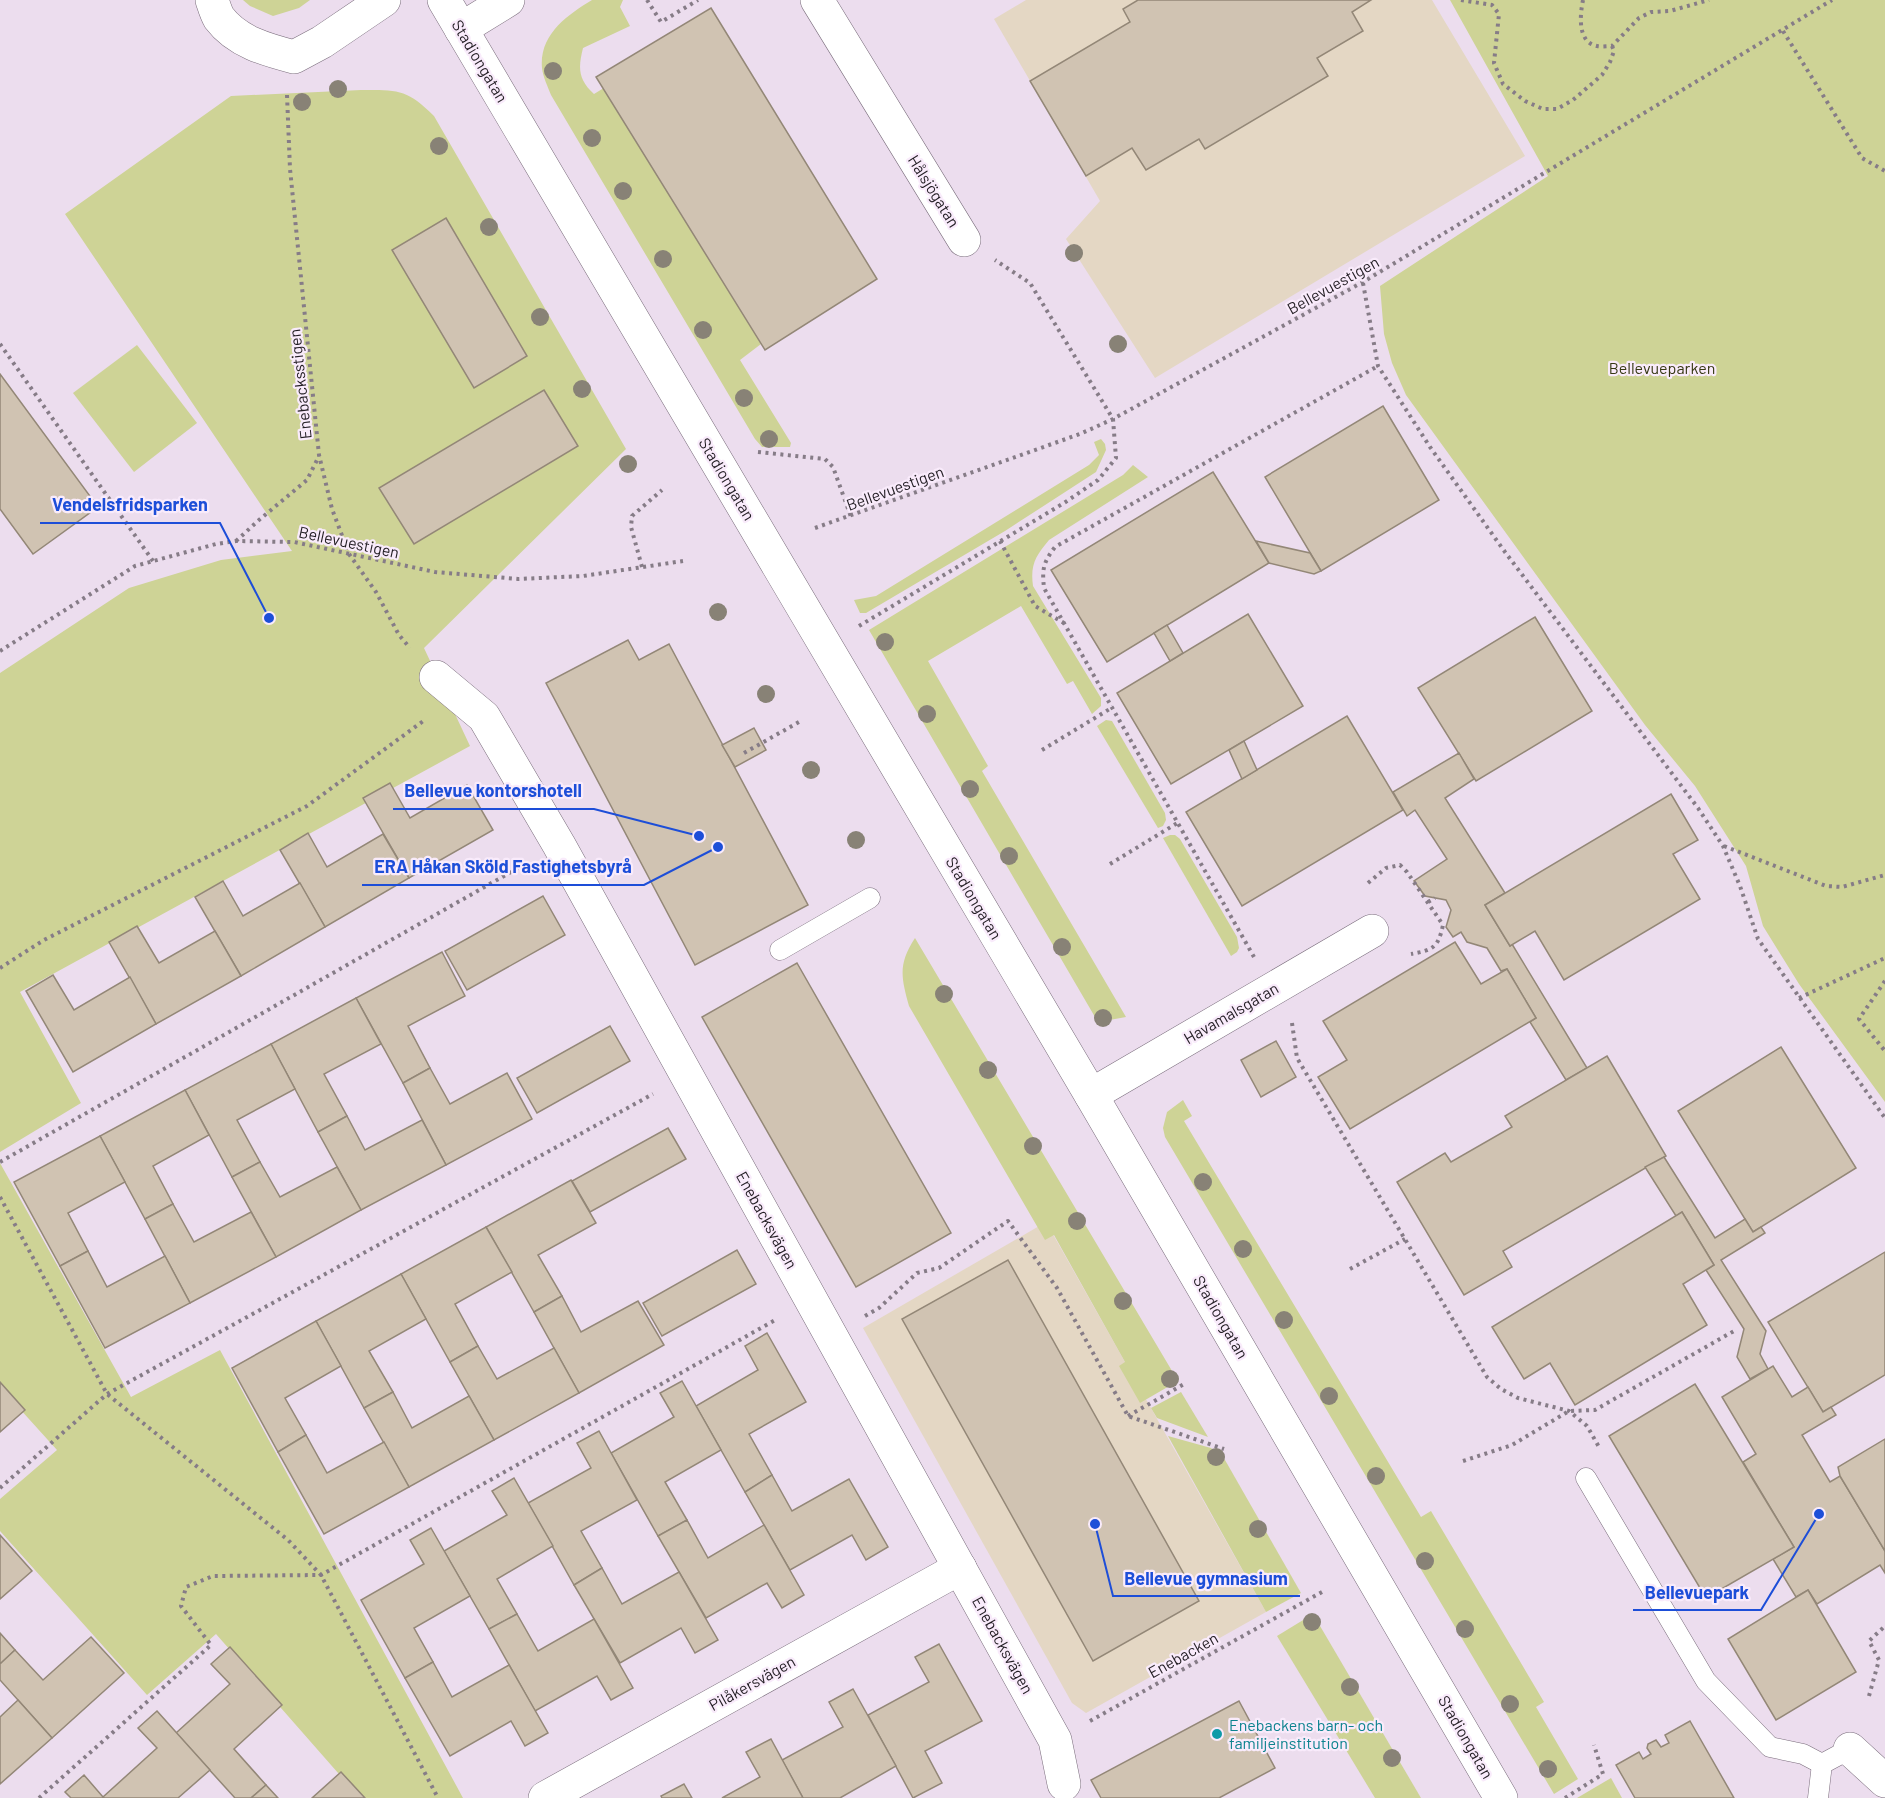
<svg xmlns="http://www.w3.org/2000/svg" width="1885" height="1798" viewBox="0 0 1885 1798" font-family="Barlow,sans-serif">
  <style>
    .education { fill: #e4d7c4 }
    .green { fill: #ced396 }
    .building { fill: #d0c3b2; stroke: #938777; stroke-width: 1.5 }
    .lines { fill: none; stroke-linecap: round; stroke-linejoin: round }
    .service-casing { stroke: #7a6d7c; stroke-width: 21 }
    .minor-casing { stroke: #7a6d7c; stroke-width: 34 }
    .tertiary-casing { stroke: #7a6d7c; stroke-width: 34 }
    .path { stroke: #867c87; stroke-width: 4; stroke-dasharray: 3 4.5; stroke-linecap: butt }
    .service { stroke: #fff; stroke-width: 20 }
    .minor { stroke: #fff; stroke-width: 33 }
    .tertiary { stroke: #fff; stroke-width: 33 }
    .tree { fill: #888276 }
    .culture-dot { fill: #0f9aa8; stroke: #f9ebfb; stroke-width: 2 }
    .labels { text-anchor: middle; stroke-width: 4.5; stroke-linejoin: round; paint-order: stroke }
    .street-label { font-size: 16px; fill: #221d23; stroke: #f9ebfb }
    .park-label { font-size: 16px; fill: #363813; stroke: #f9ebfb }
    .culture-label { font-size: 16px; fill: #0d838f; stroke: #f9ebfb; text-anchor: start }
    .leader { fill: none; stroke: #1d4ed8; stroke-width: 2 }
    .callout-dot { fill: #1d4ed8; stroke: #f9ebfb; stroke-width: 2 }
    .callout-label { font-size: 18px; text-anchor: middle; font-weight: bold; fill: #1d4ed8; stroke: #f9ebfb; stroke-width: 4.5; stroke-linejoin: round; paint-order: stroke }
  </style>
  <rect width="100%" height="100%" fill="#ecddee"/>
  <!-- education -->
  <g class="education">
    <path d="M1026,0H1432L1525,156L1155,378L1066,239L1100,201L994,19Z"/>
    <path d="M1046,1222L1266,1612L1086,1713L1072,1703L863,1328Z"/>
  </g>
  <!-- green -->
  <g class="green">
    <path d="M243,0H310L299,8L273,16L250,6Z"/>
    <path d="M592,0H623L620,7L630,26L583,48C578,68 578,79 594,94L612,83L761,344L740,360L791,443L790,447H762L755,439L551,95C548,87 543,77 542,68C539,35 567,15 592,0Z"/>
    <path d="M1450,0H1885V1102L1799,984L1763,926L1746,866L1695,786L1645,725L1406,395L1392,363L1384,334L1380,286L1548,176Z"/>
    <path d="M361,90C398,90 407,89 434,116L626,449L424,648L470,746L20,992L81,1103L0,1152V673L129,588L221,560L292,551L65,214L231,96Z"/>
    <path d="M137,345L197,423L134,472L73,393Z"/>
    <path d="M1101,439L1105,444L1106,450L1096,472L1005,531L866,613H860L854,600L876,596L1089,465L1099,455L1094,442Z"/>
    <path d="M1133,465L1148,477L1049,540C1036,556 1030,564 1033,586L1101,698V706L1092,714L1073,681L1067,684L1021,606L928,661L988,766L982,771L1126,1017L1104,1021L1095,1017L869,630L1123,475Z"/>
    <path d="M1106,720L1112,721L1165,813L1166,820L1163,826L1158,828L1097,726Z"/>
    <path d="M1170,835H1175L1180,839L1237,937L1239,948L1237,952L1231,956L1163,838Z"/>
    <path d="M915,938L1178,1381L1140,1403L1119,1366L1125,1362L1054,1235L1045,1240L909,1006C901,977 898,964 915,938Z"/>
    <path d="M1183,1100L1192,1116L1184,1121L1421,1517L1431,1511L1544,1702L1536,1707L1578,1779L1554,1794L1165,1137L1163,1128L1167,1112Z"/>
    <path d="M0,1163L131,1397L220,1350L463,1798H360L216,1634L147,1695L0,1531V1499L57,1450L0,1387Z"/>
    <path d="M1181,1392L1208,1437L1157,1418L1151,1408Z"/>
    <path d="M1168,1436L1211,1448L1225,1460L1301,1593L1266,1612Z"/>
    <path d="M1313,1614L1421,1798H1375L1277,1636Z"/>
    <path d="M1611,1778L1622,1798H1577Z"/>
  </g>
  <!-- building -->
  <g class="building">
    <path d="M1138,0H1371L1352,12L1363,31L1317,58L1328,76L1205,149L1199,139L1146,170L1132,148L1086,176L1030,81L1130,22L1123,9Z"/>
    <path d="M711,8L877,279L765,350L596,77Z"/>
    <path d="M446,218L527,356L474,388L392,250Z"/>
    <path d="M0,374L98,507L33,554L0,509Z"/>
    <path d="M544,390L578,446L414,544L379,488Z"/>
    <path d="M1383,406L1439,500L1321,571L1265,477Z"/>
    <path d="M1213,472L1269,563L1107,662L1051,570Z"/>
    <path d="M1256,541L1310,553L1321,571L1314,574L1269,563Z"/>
    <path d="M1248,614L1303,706L1171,784L1117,693Z"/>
    <path d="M1535,617L1592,711L1476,781L1418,688Z"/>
    <path d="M1167,625L1183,653L1170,661L1154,633Z"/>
    <path d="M628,640L639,660L669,644L808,905L695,965L546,683Z"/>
    <path d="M1347,716L1403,810L1242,906L1186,812Z"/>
    <path d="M754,728L766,750L735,767L722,745Z"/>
    <path d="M1244,741L1257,770L1242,779L1229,750Z"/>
    <path d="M1459,753L1474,779L1445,798L1505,893L1485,905L1510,946L1512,944L1587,1068L1566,1080L1530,1022L1536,1018L1507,969L1501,971L1487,948L1467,942L1461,932L1453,937L1446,927L1451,910L1446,900L1425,896L1414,881L1447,859L1415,810L1407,816L1393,792Z"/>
    <path d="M390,783L410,818L467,785L493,830L409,878L363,798Z"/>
    <path d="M1671,794L1698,840L1673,854L1700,899L1564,980L1535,931L1510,946L1485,905Z"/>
    <path d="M308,833L327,867L383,834L409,878L325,927L280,850Z"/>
    <path d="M223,881L243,916L300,883L325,927L241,976L195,897Z"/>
    <path d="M543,896L565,935L467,990L445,951Z"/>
    <path d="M137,926L159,963L215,931L241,976L156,1024L109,942Z"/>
    <path d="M1455,942L1481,984L1507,969L1536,1018L1350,1129L1318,1077L1347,1060L1323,1021Z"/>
    <path d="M442,952L465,996L408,1026L430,1068L403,1083L356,998Z"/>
    <path d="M797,963L951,1233L856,1287L702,1017Z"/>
    <path d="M53,975L74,1010L130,977L156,1024L73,1072L26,991Z"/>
    <path d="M356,998L381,1044L324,1074L347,1116L318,1132L271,1044Z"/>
    <path d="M610,1026L630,1061L537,1113L517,1078Z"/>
    <path d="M1276,1041L1296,1077L1261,1097L1241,1060Z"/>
    <path d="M271,1044L295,1089L237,1120L260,1162L232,1177L185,1090Z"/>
    <path d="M1781,1047L1856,1168L1753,1232L1678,1111Z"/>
    <path d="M1607,1056L1666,1156L1503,1251L1512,1267L1464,1295L1397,1182L1445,1153L1451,1162L1512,1127L1505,1116Z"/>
    <path d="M430,1068L450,1104L507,1073L532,1119L446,1165L403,1083Z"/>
    <path d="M185,1090L209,1135L153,1166L173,1204L145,1219L100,1136Z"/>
    <path d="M347,1116L365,1150L422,1120L446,1165L361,1210L318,1132Z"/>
    <path d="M668,1128L686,1159L590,1212L572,1181Z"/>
    <path d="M100,1136L125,1182L68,1213L88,1251L60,1266L14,1182Z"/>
    <path d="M1664,1157L1715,1238L1745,1219L1753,1232L1761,1227L1765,1233L1721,1260L1766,1331L1760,1354L1768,1369L1750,1379L1737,1357L1744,1329L1706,1270L1714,1265L1682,1212L1676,1216L1645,1167Z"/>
    <path d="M260,1162L280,1197L337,1167L361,1210L276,1257L232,1177Z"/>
    <path d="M571,1180L596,1223L538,1255L562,1296L534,1312L486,1227Z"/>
    <path d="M173,1204L194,1242L251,1212L276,1257L190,1303L145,1219Z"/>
    <path d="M1682,1212L1714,1265L1683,1284L1707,1325L1575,1405L1550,1363L1524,1379L1492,1327Z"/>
    <path d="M486,1227L512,1272L455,1304L478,1346L450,1362L401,1274Z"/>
    <path d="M737,1250L756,1284L662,1336L643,1303Z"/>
    <path d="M88,1251L107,1287L165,1256L190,1303L105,1348L60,1266Z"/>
    <path d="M1885,1252V1375L1823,1412L1768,1322Z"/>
    <path d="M1008,1260L1199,1601L1093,1661L902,1319Z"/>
    <path d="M401,1274L426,1319L369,1351L393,1392L364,1408L316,1321Z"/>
    <path d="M562,1296L581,1332L638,1301L664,1345L579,1393L534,1312Z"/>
    <path d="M316,1321L341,1366L285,1398L306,1435L278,1452L232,1368Z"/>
    <path d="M767,1333L806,1402L749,1434L772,1475L745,1492L696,1406L758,1370L745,1346Z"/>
    <path d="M478,1346L497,1379L554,1348L579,1393L494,1440L450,1362Z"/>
    <path d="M1773,1366L1792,1397L1808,1387L1823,1412L1831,1407L1836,1415L1802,1435L1830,1482L1840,1476L1885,1551V1573L1880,1565L1817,1604L1808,1590L1796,1597L1773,1559L1794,1547L1743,1462L1756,1454L1722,1397Z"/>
    <path d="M682,1381L721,1450L665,1482L687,1520L658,1536L611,1453L674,1417L660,1393Z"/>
    <path d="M0,1382L25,1410L0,1432Z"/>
    <path d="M1695,1384L1794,1547L1706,1598L1609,1436Z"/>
    <path d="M393,1392L412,1428L469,1396L494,1440L409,1487L364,1408Z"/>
    <path d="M599,1431L637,1500L581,1531L602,1568L574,1585L528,1503L591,1468L577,1443Z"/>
    <path d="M306,1435L327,1473L384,1442L409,1487L324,1534L278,1452Z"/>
    <path d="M1885,1439V1551L1840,1476L1838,1467Z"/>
    <path d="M772,1475L792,1511L849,1479L888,1547L866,1560L852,1535L790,1570L745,1492Z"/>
    <path d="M514,1478L553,1546L497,1579L517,1614L489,1629L444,1551L507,1515L492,1491Z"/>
    <path d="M687,1520L708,1558L764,1525L804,1595L782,1608L767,1583L706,1618L658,1536Z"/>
    <path d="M431,1528L470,1596L414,1628L433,1662L405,1678L361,1600L424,1564L410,1540Z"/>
    <path d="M0,1535L32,1571L0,1599Z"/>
    <path d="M602,1568L622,1604L679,1572L718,1640L695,1653L681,1628L620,1663L574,1585Z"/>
    <path d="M1808,1590L1856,1672L1776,1720L1728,1639Z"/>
    <path d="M517,1614L538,1651L594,1619L633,1688L611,1700L597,1676L535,1711L489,1629Z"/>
    <path d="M0,1633L15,1650L0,1664Z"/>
    <path d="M91,1637L124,1673L52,1738L0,1680V1664L15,1650L43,1680Z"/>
    <path d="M939,1644L982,1721L925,1751L942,1783L913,1798L868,1715L929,1682L915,1657Z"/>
    <path d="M230,1647L282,1705L234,1749L266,1785L251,1798H235L176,1733L230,1684L211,1664Z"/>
    <path d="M433,1662L452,1697L509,1665L548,1733L525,1746L511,1721L450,1756L405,1678Z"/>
    <path d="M853,1689L896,1766L840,1798H803L782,1760L843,1727L829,1702Z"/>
    <path d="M18,1700L52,1738L0,1784V1717Z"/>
    <path d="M1239,1701L1275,1768L1219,1798H1101L1091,1780Z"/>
    <path d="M157,1711L210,1770L178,1798H104L103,1797L157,1748L138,1728Z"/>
    <path d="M1690,1721L1734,1798H1635L1616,1765L1639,1752L1643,1759L1651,1754L1647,1748L1648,1744L1656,1740L1661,1747L1669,1743L1665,1735Z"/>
    <path d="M771,1739L803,1798H722L760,1777L746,1752Z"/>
    <path d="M341,1772L365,1798H312Z"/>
    <path d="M84,1775L103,1797L104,1798H71L65,1792Z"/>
    <path d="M684,1784L692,1798H662L661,1796Z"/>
    <path d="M266,1785L278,1798H251Z"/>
  </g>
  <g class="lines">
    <defs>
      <g id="service">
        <path d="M780,950L870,898"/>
        <path d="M1586,1478L1706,1681L1770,1747L1803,1754L1822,1764"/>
        <path d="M1818,1798L1822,1764L1850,1749"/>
      </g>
      <g id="minor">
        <path d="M212,0C214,6 216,13 219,18C237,42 267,50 294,57L322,42L384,0"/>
        <path d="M817,0L964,240"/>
        <path d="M461,29L508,0"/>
        <path d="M436,677L484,717L559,845L1055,1740L1064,1784"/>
        <path d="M1091,1095L1372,931"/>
        <path d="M1850,1749L1885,1781"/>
        <path d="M545,1798L960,1568"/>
      </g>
      <path id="tertiary" d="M444,0L1091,1095L1501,1798"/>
    </defs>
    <!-- service casing -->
    <use href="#service" class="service-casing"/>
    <!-- minor casing -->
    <use href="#minor" class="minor-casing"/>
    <!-- tertiary casing -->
    <use href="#tertiary" class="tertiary-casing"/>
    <!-- path -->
    <g class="path">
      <path d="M647,0L661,22L698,0"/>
      <path d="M1461,0L1492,5L1499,14L1494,63L1503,84L1525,101L1543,109H1557L1573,100L1602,75L1610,62L1614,51L1612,46"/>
      <path d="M1583,0C1580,15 1577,42 1597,46C1601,47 1607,46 1612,46L1639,18L1651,12L1670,11L1709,0"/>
      <path d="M1783,31L1862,158L1885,171"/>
      <path d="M287,95L290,169L319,455L332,509L349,554L376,592L399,635L410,648"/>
      <path d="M1363,283L1378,366L1430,447L1505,552L1698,808L1723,846L1740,886L1758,939L1885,1118"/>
      <path d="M0,344L153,561"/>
      <path d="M758,452L825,459L833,467L851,517"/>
      <path d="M815,528L1080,434L1113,419L1363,282L1832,0"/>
      <path d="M236,541L259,520L307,480L319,456"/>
      <path d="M1000,541L1035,606L1064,623"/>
      <path d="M642,567L631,527L632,516L662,490"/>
      <path d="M859,626L1064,503L1098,480L1116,458L1113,419L1030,283L995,260"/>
      <path d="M0,651L135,566L216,544L236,541L294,542L435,572L518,579L583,576L683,561"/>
      <path d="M1042,750L1113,707"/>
      <path d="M744,753L799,722"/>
      <path d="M1724,846L1826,886L1842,887L1885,875"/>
      <path d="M1110,864L1179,822"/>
      <path d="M1368,883L1386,868L1400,865L1407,872L1443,925C1438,948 1433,950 1411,954"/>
      <path d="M1428,902L1435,898"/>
      <path d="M1254,957L1044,588C1042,569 1043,563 1055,547L1378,366"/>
      <path d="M0,968L44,940L307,806L426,719"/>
      <path d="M1885,981L1859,1019L1885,1051"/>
      <path d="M1799,998L1885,958"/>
      <path d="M1292,1023L1297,1058L1487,1377L1501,1389L1518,1398L1569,1411L1587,1426L1599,1447"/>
      <path d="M0,1162L525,864"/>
      <path d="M0,1197L107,1394L288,1540L321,1575L438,1798"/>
      <path d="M1350,1269L1405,1239"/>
      <path d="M865,1316L879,1308L917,1273L939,1268L1008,1221L1057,1288L1128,1416L1224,1449"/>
      <path d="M1128,1416L1186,1383"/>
      <path d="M1463,1461L1512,1445L1569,1411L1595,1410L1734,1331"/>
      <path d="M0,1488L107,1394L653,1094"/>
      <path d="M1869,1696L1879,1660L1869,1641L1885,1626"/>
      <path d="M1090,1721L1322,1592"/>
      <path d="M39,1798L211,1645L181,1606L186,1587L213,1576L321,1575L777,1319"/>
      <path d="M1565,1798L1603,1774L1594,1745"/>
    </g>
    <!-- service -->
    <use href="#service" class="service"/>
    <!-- minor -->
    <use href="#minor" class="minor"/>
    <!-- tertiary -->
    <use href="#tertiary" class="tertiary"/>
  </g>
  <!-- trees -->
  <g class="tree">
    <circle cx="553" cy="71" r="9"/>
    <circle cx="338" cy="89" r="9"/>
    <circle cx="302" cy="102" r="9"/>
    <circle cx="592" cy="138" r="9"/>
    <circle cx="439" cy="146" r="9"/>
    <circle cx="623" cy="191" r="9"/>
    <circle cx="489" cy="227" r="9"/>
    <circle cx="1074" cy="253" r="9"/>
    <circle cx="663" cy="259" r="9"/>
    <circle cx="540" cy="317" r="9"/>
    <circle cx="703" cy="330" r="9"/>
    <circle cx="1118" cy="344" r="9"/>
    <circle cx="582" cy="389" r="9"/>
    <circle cx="744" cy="398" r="9"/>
    <circle cx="769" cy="439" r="9"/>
    <circle cx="628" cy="464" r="9"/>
    <circle cx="718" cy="612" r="9"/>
    <circle cx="885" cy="642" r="9"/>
    <circle cx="766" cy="694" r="9"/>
    <circle cx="927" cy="714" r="9"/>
    <circle cx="811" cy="770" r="9"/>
    <circle cx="970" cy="789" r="9"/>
    <circle cx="856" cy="840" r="9"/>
    <circle cx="1009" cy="856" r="9"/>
    <circle cx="1062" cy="947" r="9"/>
    <circle cx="944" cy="994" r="9"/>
    <circle cx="1103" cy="1018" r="9"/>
    <circle cx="988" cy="1070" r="9"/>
    <circle cx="1033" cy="1146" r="9"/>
    <circle cx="1203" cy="1182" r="9"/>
    <circle cx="1077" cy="1221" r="9"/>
    <circle cx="1243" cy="1249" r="9"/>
    <circle cx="1123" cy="1301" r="9"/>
    <circle cx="1284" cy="1320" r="9"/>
    <circle cx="1170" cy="1379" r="9"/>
    <circle cx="1329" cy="1396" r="9"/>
    <circle cx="1216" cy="1457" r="9"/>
    <circle cx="1376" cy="1476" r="9"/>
    <circle cx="1258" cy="1529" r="9"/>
    <circle cx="1425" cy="1561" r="9"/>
    <circle cx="1312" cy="1622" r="9"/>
    <circle cx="1465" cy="1629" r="9"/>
    <circle cx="1350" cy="1687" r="9"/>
    <circle cx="1510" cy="1704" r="9"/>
    <circle cx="1392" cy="1758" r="9"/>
    <circle cx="1548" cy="1769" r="9"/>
  </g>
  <!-- markers -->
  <circle class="culture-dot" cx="1217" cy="1734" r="6"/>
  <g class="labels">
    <!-- street labels -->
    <g class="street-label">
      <text transform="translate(480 61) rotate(59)" y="6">Stadiongatan</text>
      <text transform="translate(934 191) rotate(58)" y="6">Hålsjögatan</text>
      <text transform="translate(1333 285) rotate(-29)" y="6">Bellevuestigen</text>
      <text transform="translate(300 384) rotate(-96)" y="6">Enebacksstigen</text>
      <text transform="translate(727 479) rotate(59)" y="6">Stadiongatan</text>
      <text transform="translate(895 488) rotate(-20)" y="6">Bellevuestigen</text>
      <text transform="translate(349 542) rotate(12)" y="6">Bellevuestigen</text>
      <text transform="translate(974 898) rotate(59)" y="6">Stadiongatan</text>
      <text transform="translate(1231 1013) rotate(-30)" y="6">Havamalsgatan</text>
      <text transform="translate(767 1220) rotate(61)" y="6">Enebacksvägen</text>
      <text transform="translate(1221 1317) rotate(60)" y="6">Stadiongatan</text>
      <text transform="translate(1003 1645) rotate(61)" y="6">Enebacksvägen</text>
      <text transform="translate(1183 1655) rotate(-29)" y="6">Enebacken</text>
      <text transform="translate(752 1683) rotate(-29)" y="6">Pilåkersvägen</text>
      <text transform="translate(1466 1737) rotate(60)" y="6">Stadiongatan</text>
    </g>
    <!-- park labels -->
    <g class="park-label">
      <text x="1662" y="374">Bellevueparken</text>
    </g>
    <!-- culture labels -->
    <g class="culture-label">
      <text x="1229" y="1731">Enebackens barn- och<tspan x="1229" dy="18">familjeinstitution</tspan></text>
    </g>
  </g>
  <!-- callouts -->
  <path class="leader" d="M269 618L220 523H40M699 836L594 809H393M718 847L644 885H362M1095 1524L1113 1596H1300M1819 1514L1761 1610H1633"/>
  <g class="callout-dot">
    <circle cx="269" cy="618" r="6"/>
    <circle cx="699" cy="836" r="6"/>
    <circle cx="718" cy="847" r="6"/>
    <circle cx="1095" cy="1524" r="6"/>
    <circle cx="1819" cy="1514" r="6"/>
  </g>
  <g class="callout-label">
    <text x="130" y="511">Vendelsfridsparken</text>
    <text x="493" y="797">Bellevue kontorshotell</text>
    <text x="503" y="873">ERA Håkan Sköld Fastighetsbyrå</text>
    <text x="1206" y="1585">Bellevue gymnasium</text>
    <text x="1697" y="1599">Bellevuepark</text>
  </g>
</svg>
